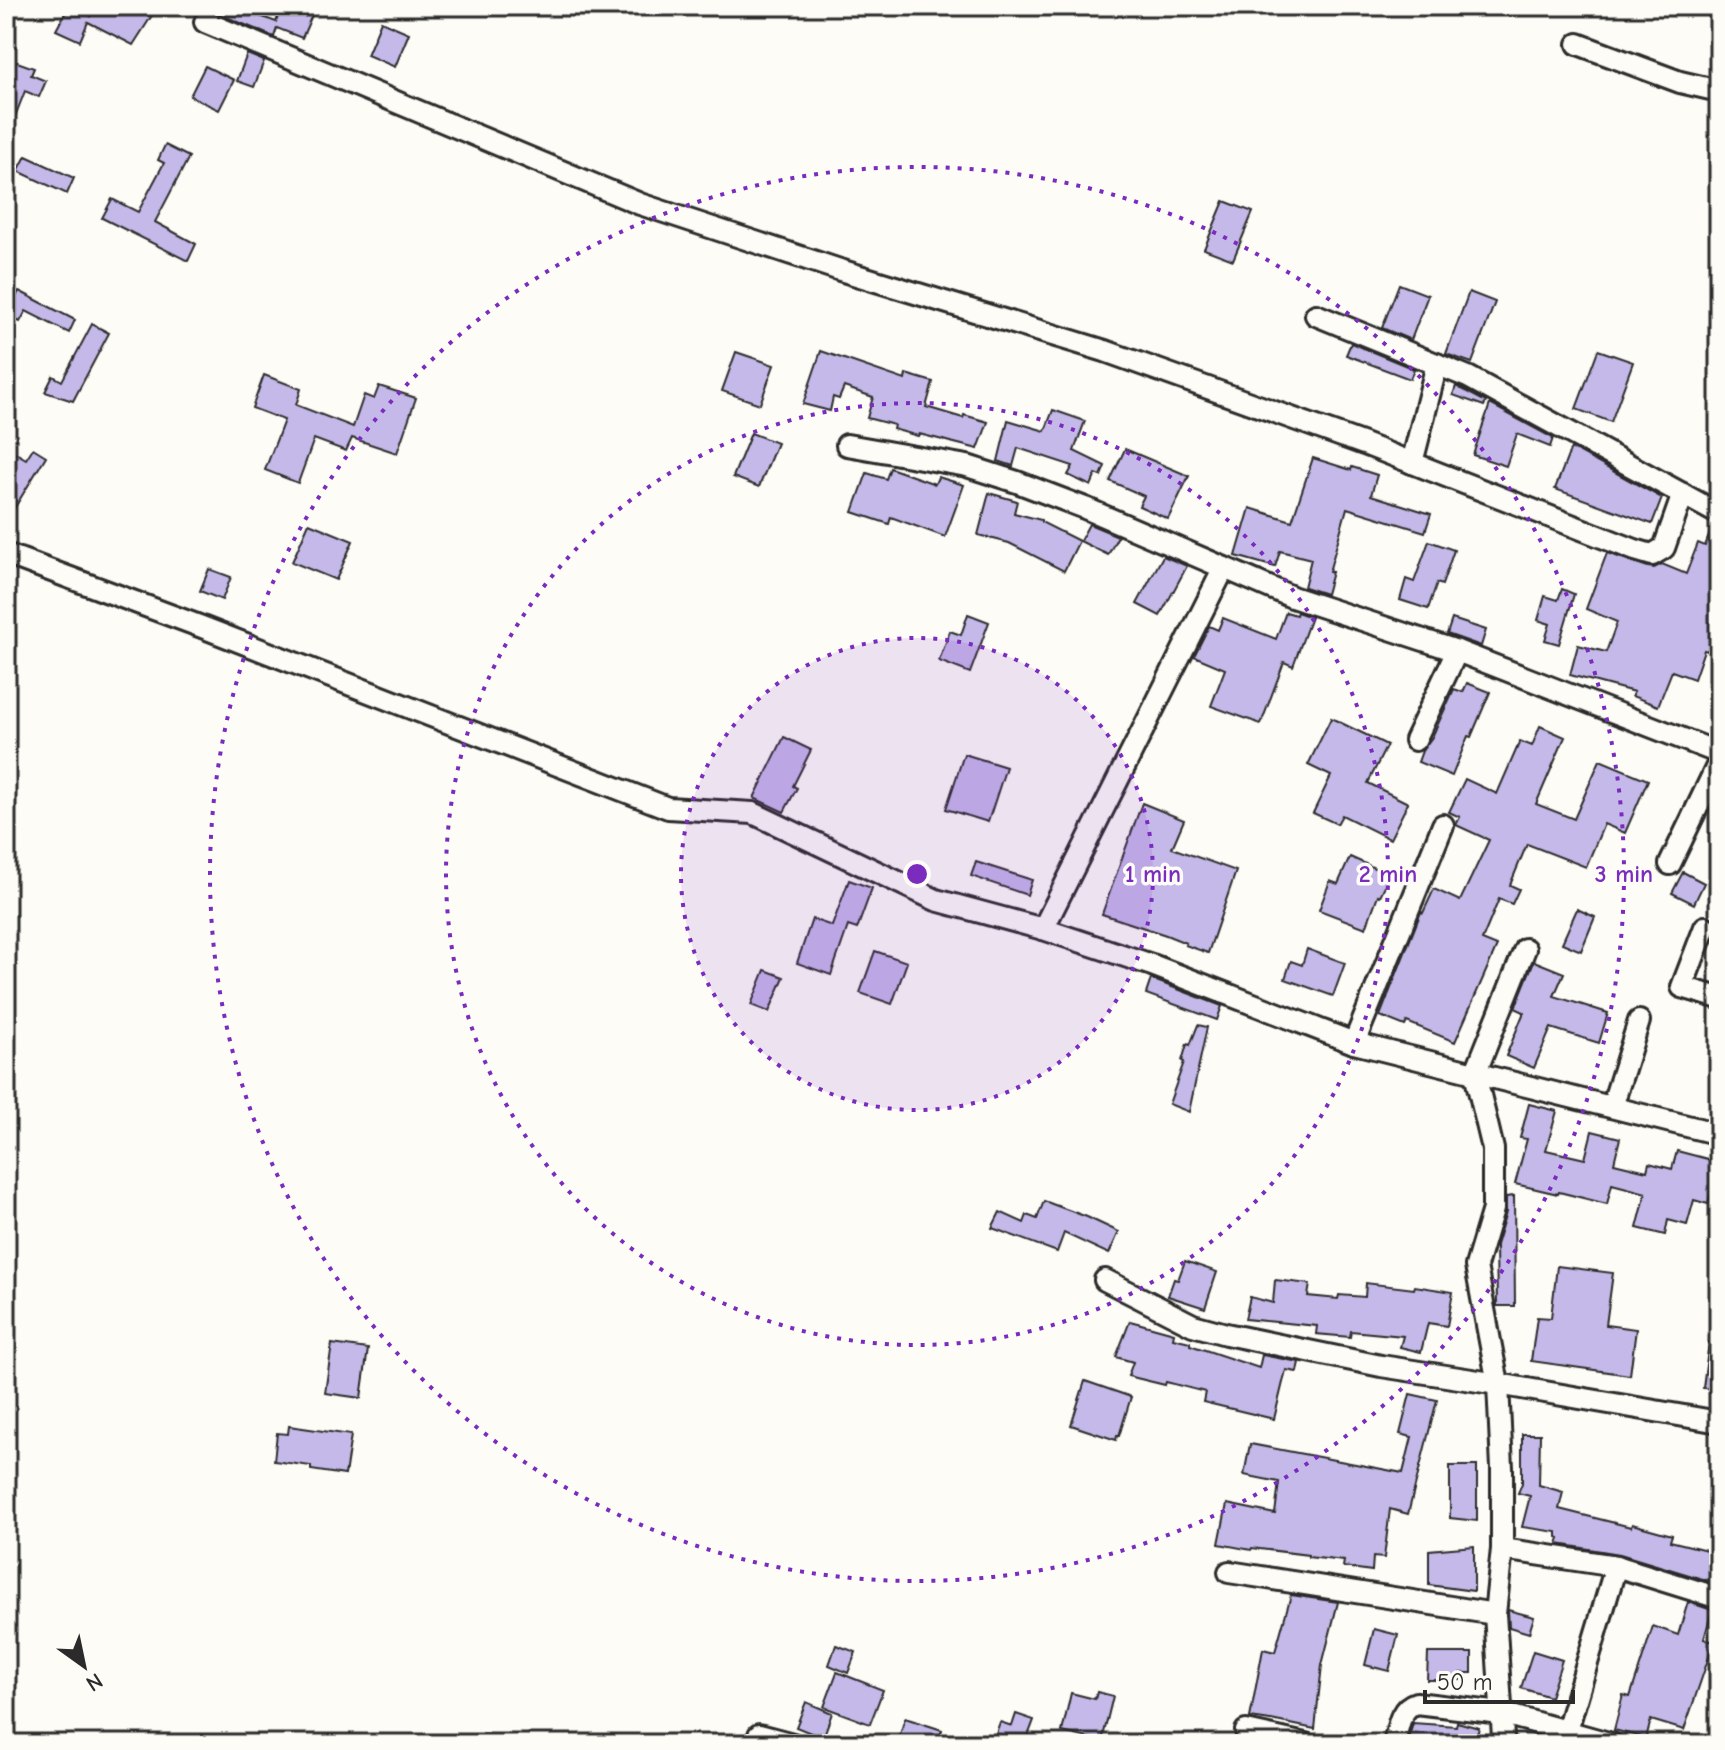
<svg xmlns="http://www.w3.org/2000/svg" width="1725" height="1750" viewBox="0 0 1725 1750" font-family="'Comic Neue',sans-serif">
  <style>
    .building { fill: #c5b9ea; stroke: #2b2b2b; stroke-width: 2 }
    .lines { fill: none; stroke-linecap: round; stroke-linejoin: round }
    .street-casing { stroke: #2b2b2b; stroke-width: 26 }
    .street { stroke: #fdfcf7; stroke-width: 20 }
    .ring { fill: none; stroke: #7b2cbf; stroke-width: 4; stroke-dasharray: 4 8 }
    .centre { fill: #7b2cbf; stroke: #fdfcf7; stroke-width: 4 }
    .ring-label { font-size: 24px; text-anchor: middle; font-weight: bold; fill: #7b2cbf; stroke: #fdfcf7; stroke-width: 7; stroke-linejoin: round; paint-order: stroke }
  </style>
  <rect width="100%" height="100%" fill="#fdfcf7"/>
  <filter id="ink" filterUnits="userSpaceOnUse"><feTurbulence type="fractalNoise" baseFrequency=".0125" numOctaves="2"/><feDisplacementMap in="SourceGraphic" scale="16" xChannelSelector="R" yChannelSelector="G"/><feConvolveMatrix kernelMatrix="1 2 1 2 8 2 1 2 1" color-interpolation-filters="sRGB"/></filter>
  <g filter="url(#ink)">
    <!-- building -->
    <g class="building">
      <path d="M69,6H82L93,11L90,17L96,6H158L133,45L88,22L80,41L56,30Z"/>
      <path d="M190,6H233L276,22L282,6H316L302,38L277,28L274,37L210,10L199,11L190,8Z"/>
      <path d="M381,21L409,33L395,67L367,55Z"/>
      <path d="M247,54L264,61L254,87L237,81Z"/>
      <path d="M6,58L34,68L31,75L46,81L39,97L25,91L7,137Z"/>
      <path d="M205,66L234,80L219,110L190,96Z"/>
      <path d="M165,145L189,157L155,222L196,244L188,261L102,218L112,199L138,212L164,163L158,160Z"/>
      <path d="M26,156L74,178L67,194L18,171Z"/>
      <path d="M1224,201L1253,212L1233,260L1204,249Z"/>
      <path d="M1399,284L1428,295L1411,340L1382,328Z"/>
      <path d="M19,291L75,320L69,333L26,311L20,322L6,315Z"/>
      <path d="M1469,292L1495,302L1472,363L1446,354Z"/>
      <path d="M92,324L109,333L73,401L45,392L53,376L62,381Z"/>
      <path d="M1351,343L1414,369L1410,379L1346,355Z"/>
      <path d="M1598,350L1633,362L1611,422L1576,409Z"/>
      <path d="M821,351L905,380L906,374L933,382L926,407L963,418L964,415L988,422L978,449L919,434L918,436L893,429L894,425L867,418L873,397L844,387L839,399L833,397L830,411L803,404Z"/>
      <path d="M736,352L774,365L760,404L722,391Z"/>
      <path d="M264,375L301,389L296,405L353,427L364,395L374,399L379,386L416,398L397,453L352,438L346,451L314,439L298,483L265,470L284,420L252,408Z"/>
      <path d="M1456,386L1486,402L1484,406L1453,395Z"/>
      <path d="M1490,404L1553,438L1550,447L1517,434L1506,466L1473,455Z"/>
      <path d="M1053,410L1085,421L1074,451L1105,466L1101,476L1096,474L1091,486L1068,475L1073,466L1018,448L1013,466L998,461L1008,420L1045,431Z"/>
      <path d="M751,433L777,443L759,487L733,477Z"/>
      <path d="M6,447L26,459L33,448L46,456L6,522Z"/>
      <path d="M1571,448L1662,498L1652,524L1555,489Z"/>
      <path d="M1125,449L1189,476L1168,519L1139,506L1144,496L1110,481Z"/>
      <path d="M1313,458L1351,470L1352,467L1377,475L1371,495L1431,514L1425,532L1347,508L1329,572H1332L1326,594L1304,587L1311,559L1280,551L1275,567L1236,556L1250,508L1292,521Z"/>
      <path d="M890,468L935,484L938,477L964,485L945,537L891,517L889,524L853,512L867,473L886,479Z"/>
      <path d="M989,493L1017,501L1014,513L1041,520V522L1079,541L1064,571L1009,543L978,535Z"/>
      <path d="M309,523L353,541L336,580L292,562Z"/>
      <path d="M1089,524L1118,536L1108,555L1080,541Z"/>
      <path d="M1713,525L1719,527V622L1708,651L1704,650L1694,679L1672,671L1658,706L1632,696L1634,692L1570,675L1578,645L1606,652L1617,622L1586,609L1607,553L1648,567L1654,568L1662,564L1686,574L1698,543L1705,546Z"/>
      <path d="M1429,541L1454,550L1442,585L1437,583L1428,609L1400,600L1406,579L1414,582Z"/>
      <path d="M1163,556L1187,566L1160,616L1137,604Z"/>
      <path d="M209,569L231,577L222,600L200,591Z"/>
      <path d="M1562,589L1574,594L1559,644L1545,640L1550,624L1538,620L1545,596L1558,600Z"/>
      <path d="M1286,612L1296,615L1297,612L1311,617L1293,666L1284,662L1261,724L1211,706L1225,669L1194,656L1209,626L1218,630L1223,618L1276,639Z"/>
      <path d="M968,614L989,622L970,673L939,661L950,631L961,635Z"/>
      <path d="M1452,619L1486,630L1481,646L1447,634Z"/>
      <path d="M1467,683L1490,692L1471,737L1468,736L1452,776L1418,762L1422,751L1432,737L1454,689L1463,692Z"/>
      <path d="M1331,718L1387,745L1368,783L1408,803L1390,839L1342,815L1337,824L1313,813L1331,776L1308,765Z"/>
      <path d="M1540,726L1565,737L1536,804L1574,819L1600,760L1648,780L1625,833L1604,824L1586,867L1527,844L1510,885L1519,889L1512,904L1499,899L1482,940L1497,946L1455,1042L1407,1022L1405,1026L1380,1016L1421,912L1423,913L1434,889L1460,901L1489,840L1456,825L1460,817L1449,812L1465,779L1497,794L1520,741L1532,746Z"/>
      <path d="M784,737L811,750L793,786L797,788L784,812L754,798Z"/>
      <path d="M964,754L1006,767L988,822L946,809Z"/>
      <path d="M1142,803L1184,820L1172,848L1236,871L1208,953L1185,945L1186,943L1166,935L1102,914Z"/>
      <path d="M1350,857L1390,875L1380,896L1378,895L1366,928L1319,910L1330,881L1338,884Z"/>
      <path d="M976,862L1032,880L1027,895L971,876Z"/>
      <path d="M1683,872L1704,883L1694,904L1672,893Z"/>
      <path d="M849,880L872,888L857,929L848,926L831,975L797,963L812,919L832,926Z"/>
      <path d="M1577,909L1595,917L1581,951L1562,943Z"/>
      <path d="M1307,949L1345,963L1333,996L1285,979L1291,961L1302,965Z"/>
      <path d="M875,951L907,962L892,1004L860,993Z"/>
      <path d="M1534,961L1564,973L1554,996L1608,1013L1599,1043L1551,1028L1534,1068L1506,1056L1524,1012L1515,1008Z"/>
      <path d="M765,970L784,977L769,1012L751,1005Z"/>
      <path d="M1151,979L1222,1006L1217,1020L1146,994Z"/>
      <path d="M1198,1025L1207,1027L1189,1112L1169,1104L1184,1062L1182,1061L1187,1044L1190,1045Z"/>
      <path d="M1529,1104L1557,1111L1546,1150L1585,1159L1592,1131L1620,1138L1614,1163L1647,1171L1649,1163L1672,1169L1677,1151L1719,1162L1708,1204L1694,1200L1687,1225L1668,1220L1665,1235L1637,1228L1646,1193L1612,1184L1607,1204L1559,1192L1558,1194L1515,1184L1527,1139L1520,1138Z"/>
      <path d="M1514,1196L1515,1306H1497L1496,1245L1506,1212V1197Z"/>
      <path d="M1044,1201L1087,1217L1119,1232L1109,1254L1064,1233L1057,1252L992,1228L1000,1212L1024,1223L1027,1215L1037,1219Z"/>
      <path d="M1185,1261L1217,1272L1205,1308L1168,1296L1174,1279L1178,1280Z"/>
      <path d="M1557,1266L1613,1273L1606,1325L1636,1329L1630,1375L1531,1361L1537,1317L1551,1318Z"/>
      <path d="M1275,1280L1310,1284L1308,1296L1338,1299L1339,1295L1365,1297L1366,1283L1414,1289L1415,1286L1453,1292L1447,1326L1428,1323L1421,1352L1400,1347L1403,1336L1351,1331L1350,1337L1316,1334L1317,1326L1245,1319L1250,1297L1273,1303Z"/>
      <path d="M1130,1321L1174,1333L1173,1338L1190,1342V1345L1259,1368L1262,1355L1299,1362L1297,1372L1286,1370L1274,1419L1203,1402L1205,1392L1166,1382L1165,1385L1128,1376L1133,1362L1116,1357Z"/>
      <path d="M1709,1342L1719,1343V1390L1703,1388Z"/>
      <path d="M332,1344L368,1349L361,1398L325,1393Z"/>
      <path d="M1085,1381L1131,1397L1119,1436H1117L1116,1440L1071,1425Z"/>
      <path d="M1410,1394L1437,1400L1408,1514L1390,1509L1384,1558L1373,1557L1372,1571L1343,1567L1344,1561L1308,1557V1555L1252,1548L1251,1550L1219,1544L1227,1504L1275,1514L1279,1482L1244,1475L1250,1444L1403,1473L1412,1437L1400,1434Z"/>
      <path d="M289,1426L351,1435L345,1475L311,1470V1466L274,1461L277,1433L288,1434Z"/>
      <path d="M1522,1434H1540L1539,1485L1563,1492L1559,1509L1631,1527L1632,1524L1672,1535L1670,1541L1719,1553V1584L1620,1554L1558,1544L1560,1538L1557,1537V1532L1522,1527L1530,1496L1518,1493L1522,1483Z"/>
      <path d="M1450,1466H1477V1521L1450,1518Z"/>
      <path d="M1474,1546V1591L1429,1585V1550Z"/>
      <path d="M1291,1595L1338,1602L1322,1665L1315,1729L1271,1720V1721L1250,1718L1263,1649L1275,1652Z"/>
      <path d="M1688,1602L1712,1610L1704,1639L1714,1642L1684,1730L1651,1720L1646,1738L1614,1730L1623,1695L1630,1697L1653,1626L1678,1635Z"/>
      <path d="M1508,1610L1534,1617L1529,1633L1509,1627Z"/>
      <path d="M1374,1629L1398,1635L1389,1671L1365,1665Z"/>
      <path d="M836,1645L856,1652L848,1673L829,1665Z"/>
      <path d="M1533,1651L1562,1660L1550,1697L1521,1688Z"/>
      <path d="M1428,1653H1472V1673H1460V1680H1427Z"/>
      <path d="M837,1672L883,1690L870,1724L824,1707Z"/>
      <path d="M1097,1692L1113,1696L1102,1741L1062,1732L1071,1693L1095,1699Z"/>
      <path d="M806,1702L832,1713L823,1738L796,1727Z"/>
      <path d="M1016,1714L1034,1720L1025,1744H992L1000,1722L1012,1726Z"/>
      <path d="M905,1718L942,1730L937,1744H897Z"/>
      <path d="M1457,1722L1479,1728L1474,1744H1407L1413,1723L1456,1726Z"/>
    </g>
    <g class="lines">
      <defs>
        <g id="street">
          <path d="M205,22L640,204L840,270L1105,351L1364,444L1635,550L1652,555L1664,548L1683,494"/>
          <path d="M1578,44L1680,82L1719,91"/>
          <path d="M1316,315L1468,377L1719,514"/>
          <path d="M847,445L967,466L1017,482L1085,508L1292,597L1457,651L1719,753"/>
          <path d="M1412,463L1437,364"/>
          <path d="M6,554L202,627L668,808L753,813L936,900L1043,929L1152,965L1354,1043L1719,1134"/>
          <path d="M1415,740L1457,651"/>
          <path d="M1670,864L1719,762"/>
          <path d="M1705,927L1682,987L1719,998"/>
          <path d="M1043,929L1224,568"/>
          <path d="M1354,1043L1443,825"/>
          <path d="M1612,1107L1639,1021"/>
          <path d="M1105,1280L1193,1325L1226,1334L1381,1366L1498,1384L1719,1422"/>
          <path d="M1502,1549L1616,1566L1719,1598"/>
          <path d="M1229,1572L1495,1614"/>
          <path d="M1567,1730L1616,1566"/>
          <path d="M1246,1731L1305,1744"/>
          <path d="M759,1735L793,1744"/>
          <path d="M1394,1744C1398,1729 1399,1708 1416,1703L1501,1713L1612,1744"/>
          <path d="M1505,1744L1503,1737L1495,1614L1502,1549V1468L1498,1384L1476,1266L1493,1209V1149L1475,1074L1525,949"/>
        </g>
      </defs>
      <!-- street casing -->
      <use href="#street" class="street-casing"/>
      <!-- street -->
      <use href="#street" class="street"/>
    </g>
  </g>
  <!-- distance rings -->
  <circle cx="917" cy="874" r="236" fill="#7b2cbf" fill-opacity=".12"/>
  <g class="ring">
    <circle cx="917" cy="874" r="236"/>
    <circle cx="917" cy="874" r="471"/>
    <circle cx="917" cy="874" r="707"/>
  </g>
  <circle cx="917" cy="874" r="12" class="centre"/>
  <g class="ring-label">
    <text x="1153" y="882">1 min</text>
    <text x="1388" y="882">2 min</text>
    <text x="1624" y="882">3 min</text>
  </g>
  <!-- margin -->
  <rect width="1725" height="1750" fill="none" stroke="#fdfcf7" stroke-width="32"/>
  <rect x="16" y="16" width="1693" height="1718" fill="none" stroke="#2b2b2b" stroke-width="3" filter="url(#ink)"/>
  <!-- north arrow -->
  <g transform="translate(84 1666) rotate(147)" stroke="#fdfcf7" stroke-width="6" paint-order="stroke">
  <path d="M0-6L14 30L0 20L-14 30Z" fill="#2b2b2b"/>
  <text y="-12" font-size="22" font-weight="bold" text-anchor="middle" fill="#2b2b2b">N</text>
  </g>
  <!-- scale -->
  <path d="M1425 1690v12h148v-12" fill="none" stroke="#2b2b2b" stroke-width="4"/>
  <text x="1437" y="1690" font-size="24" fill="#2b2b2b" stroke="#fdfcf7" stroke-width="6" paint-order="stroke">50 m</text>
</svg>
